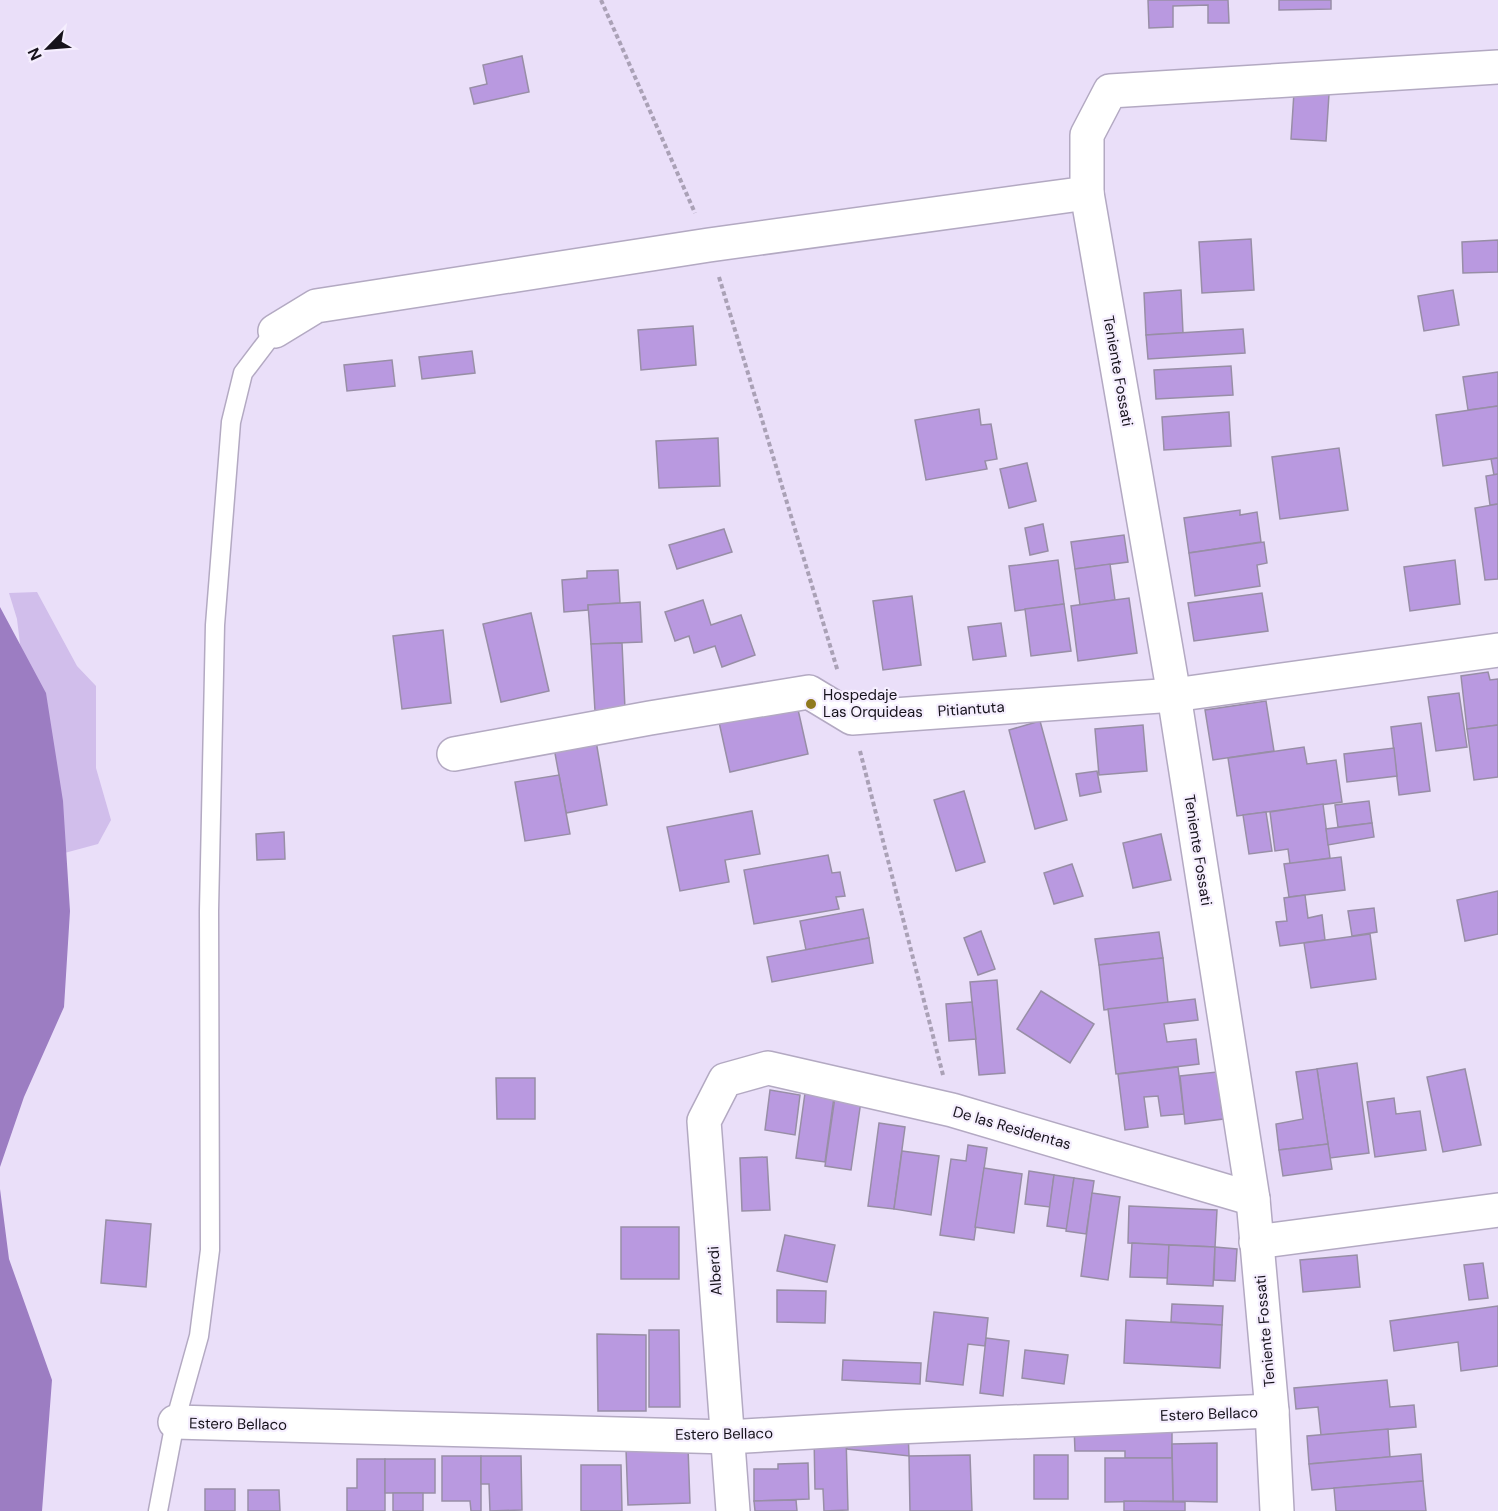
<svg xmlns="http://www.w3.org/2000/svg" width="1498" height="1511" viewBox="0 0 1498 1511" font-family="'DM Sans',sans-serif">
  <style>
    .green { fill: #d1beeb }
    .water { fill: #9c7dc2 }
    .building { fill: #b999e0; stroke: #988ea6; stroke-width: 1.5 }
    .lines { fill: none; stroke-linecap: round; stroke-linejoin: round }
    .lane-casing { stroke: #b3a9c2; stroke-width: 21 }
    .street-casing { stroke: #b3a9c2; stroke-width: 36 }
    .path { stroke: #aaa1b6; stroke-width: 4; stroke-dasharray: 4.5 3; stroke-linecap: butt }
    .lane { stroke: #fff; stroke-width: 18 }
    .street { stroke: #fff; stroke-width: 33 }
    .poi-dot { fill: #8f791e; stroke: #f5eefe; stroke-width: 2 }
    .labels { text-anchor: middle; stroke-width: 4.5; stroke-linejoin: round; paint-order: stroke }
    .street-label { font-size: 15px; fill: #16121b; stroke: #f5eefe }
    .poi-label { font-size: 15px; fill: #16121b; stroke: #f5eefe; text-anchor: start }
  </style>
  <rect width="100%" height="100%" fill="#eadff9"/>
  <!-- green -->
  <path class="green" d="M37,592L77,666L96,686V768L111,820L98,844L46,858L17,619L9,593Z"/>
  <!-- water -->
  <g class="water">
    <path d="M0,607L46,693L63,801L70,911L64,1007L24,1097L0,1167Z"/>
    <path d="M0,1189L9,1259L52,1380L42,1511H0Z"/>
  </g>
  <!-- building -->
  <g class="building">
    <path d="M1148,0H1228L1229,23H1208V5L1173,6V27L1149,28Z"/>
    <path d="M1279,0H1331V9L1279,10Z"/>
    <path d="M522,56L529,92L474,104L470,88L487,84L483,65Z"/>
    <path d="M1294,92L1329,94L1326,141L1291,139Z"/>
    <path d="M1251,239L1254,290L1202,293L1199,242Z"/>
    <path d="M1498,240V272L1463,273L1462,242Z"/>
    <path d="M1181,290L1183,333L1146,335L1144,293Z"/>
    <path d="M1453,290L1459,325L1424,331L1418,296Z"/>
    <path d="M693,326L696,365L641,370L638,330Z"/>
    <path d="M1243,329L1245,353L1148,359L1146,335Z"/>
    <path d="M472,351L475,373L422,379L419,357Z"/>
    <path d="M392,360L395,386L347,391L344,365Z"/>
    <path d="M1231,366L1233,395L1156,399L1154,370Z"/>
    <path d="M1498,372V406L1468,410L1463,377Z"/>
    <path d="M1498,406V458L1443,466L1436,415Z"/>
    <path d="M979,409L981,425L991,424L997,459L985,461L987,469L926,480L915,420Z"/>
    <path d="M1229,412L1231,446L1164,450L1162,417Z"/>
    <path d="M718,438L720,486L659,488L656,441Z"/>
    <path d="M1339,448L1348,510L1280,519L1272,457Z"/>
    <path d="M1498,458V474L1494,475L1491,459Z"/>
    <path d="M1027,463L1036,501L1009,508L1000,469Z"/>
    <path d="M1498,474V504L1490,505L1486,476Z"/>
    <path d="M1498,504V579L1485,580L1475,508Z"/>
    <path d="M1240,510V515L1257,512L1261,542L1189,553L1184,518Z"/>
    <path d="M1043,524L1048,551L1030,555L1025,528Z"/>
    <path d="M724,529L732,552L677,569L669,545Z"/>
    <path d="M1124,535L1128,562L1075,569L1071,542Z"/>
    <path d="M1264,542L1267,563L1257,565L1260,586L1195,596L1189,553Z"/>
    <path d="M1058,560L1064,604L1015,611L1009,566Z"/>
    <path d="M1455,560L1460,604L1410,611L1404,567Z"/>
    <path d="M1110,564L1115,600L1080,605L1075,569Z"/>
    <path d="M618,570L620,603L588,605V610L564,612L562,580L587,578V571Z"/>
    <path d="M1262,593L1268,631L1194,641L1188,603Z"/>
    <path d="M912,596L921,665L883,670L873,601Z"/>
    <path d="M1129,598L1137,653L1078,661L1071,606Z"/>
    <path d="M703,600L711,625L741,615L755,655L722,667L715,646L694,653L689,636L675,641L665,612Z"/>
    <path d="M640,602L642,642L591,644L588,605Z"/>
    <path d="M1064,604L1071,651L1031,656L1025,609Z"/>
    <path d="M531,613L549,691L501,702L483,624Z"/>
    <path d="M1001,623L1006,656L973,660L968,627Z"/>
    <path d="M443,630L451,703L402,709L393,636Z"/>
    <path d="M622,643L625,709L595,711L591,644Z"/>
    <path d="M1488,672L1490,680L1498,679V725L1467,729L1461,676Z"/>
    <path d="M1459,693L1467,747L1436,751L1428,697Z"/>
    <path d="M1266,701L1274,751L1213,760L1205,710Z"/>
    <path d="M797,705L808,754L730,772L719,722Z"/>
    <path d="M1040,721L1067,820L1035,829L1009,730Z"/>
    <path d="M1421,723L1430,791L1399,795L1391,727Z"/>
    <path d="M1143,725L1147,771L1099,775L1095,729Z"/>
    <path d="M1498,725V777L1474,780L1467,729Z"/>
    <path d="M596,741L607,805L566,813L554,748Z"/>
    <path d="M1304,747L1307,764L1336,760L1342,802L1237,816L1228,758Z"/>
    <path d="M1394,748L1397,776L1347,782L1344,754Z"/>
    <path d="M1097,771L1101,792L1080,796L1076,774Z"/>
    <path d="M559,775L570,834L525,841L515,782Z"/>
    <path d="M964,791L985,862L956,871L934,800Z"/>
    <path d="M1369,801L1372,823L1338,827L1335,805Z"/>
    <path d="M1323,804L1330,858L1290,864L1288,849L1275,851L1270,812Z"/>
    <path d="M752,811L760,854L725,860L729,882L680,891L667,827Z"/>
    <path d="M1266,812L1272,851L1249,854L1243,815Z"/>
    <path d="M1372,823L1374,837L1328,845L1326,829Z"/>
    <path d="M284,832L285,859L257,860L256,834Z"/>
    <path d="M1161,834L1171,880L1133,888L1123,843Z"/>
    <path d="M828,855L832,873L840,872L845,896L836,897L839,909L754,924L744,870Z"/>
    <path d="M1341,857L1345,890L1289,897L1284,864Z"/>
    <path d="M1072,864L1083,896L1054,904L1044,873Z"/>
    <path d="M1498,891V934L1465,941L1457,900Z"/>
    <path d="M1305,895L1308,918L1322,915L1325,940L1280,946L1276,922L1287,921L1284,898Z"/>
    <path d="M1374,908L1377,932L1352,936L1348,911Z"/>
    <path d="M863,909L869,938L806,950L800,921Z"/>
    <path d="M981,931L995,969L978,975L964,938Z"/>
    <path d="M1159,932L1163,958L1099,965L1095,939Z"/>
    <path d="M1370,934L1376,979L1311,988L1304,943Z"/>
    <path d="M869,938L873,963L772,982L767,957Z"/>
    <path d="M1163,958L1168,1003L1104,1010L1099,965Z"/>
    <path d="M997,980L1005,1073L979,1075L970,982Z"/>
    <path d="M1041,991L1094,1024L1070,1063L1017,1029Z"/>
    <path d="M1195,999L1198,1020L1164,1024L1167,1042L1196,1039L1199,1064L1116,1074L1108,1009Z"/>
    <path d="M972,1002L976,1039L949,1041L946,1004Z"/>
    <path d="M1357,1063L1369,1153L1330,1158L1317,1069Z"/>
    <path d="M1178,1067L1184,1114L1161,1116L1158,1096L1144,1097L1148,1127L1125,1130L1118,1074Z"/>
    <path d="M1317,1069L1328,1144L1279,1150L1276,1124L1303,1119L1296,1072Z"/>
    <path d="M1465,1069L1481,1145L1443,1152L1427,1077Z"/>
    <path d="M1217,1072L1223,1119L1185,1124L1180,1076Z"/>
    <path d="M496,1078H535V1119H497Z"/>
    <path d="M770,1090L800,1095L795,1135L765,1130Z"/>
    <path d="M805,1093L834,1097L825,1162L796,1158Z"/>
    <path d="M835,1097L861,1101L851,1170L825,1166Z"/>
    <path d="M1394,1098L1396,1114L1420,1111L1426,1150L1375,1157L1367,1102Z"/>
    <path d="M879,1123L905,1127L894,1209L868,1206Z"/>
    <path d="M1328,1144L1332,1169L1283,1176L1279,1150Z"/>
    <path d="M968,1145L987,1148L974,1240L940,1235L951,1159L966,1161Z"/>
    <path d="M902,1151L939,1156L931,1215L894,1209Z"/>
    <path d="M767,1157L770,1210L742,1211L740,1158Z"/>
    <path d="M984,1168L1022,1174L1014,1233L975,1227Z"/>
    <path d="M1029,1171L1054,1175L1050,1207L1025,1204Z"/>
    <path d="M1054,1175L1074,1178L1067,1229L1047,1226Z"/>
    <path d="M1074,1178L1094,1181L1086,1234L1066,1231Z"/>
    <path d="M1092,1193L1120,1197L1108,1280L1081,1276Z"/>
    <path d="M1129,1206L1217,1210L1215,1247L1128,1243Z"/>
    <path d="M106,1220L151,1224L146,1287L101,1283Z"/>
    <rect x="621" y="1227" width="58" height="52"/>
    <path d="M785,1235L835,1245L827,1282L777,1271Z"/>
    <path d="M1132,1243L1169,1245L1168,1278L1130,1277Z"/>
    <path d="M1169,1245L1215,1247L1213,1286L1167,1284Z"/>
    <path d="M1215,1247L1237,1249L1235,1281L1214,1280Z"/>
    <path d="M1357,1255L1360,1287L1303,1292L1300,1260Z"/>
    <path d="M1483,1263L1488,1298L1469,1300L1464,1265Z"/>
    <path d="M777,1290L826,1291L825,1323L777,1322Z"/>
    <path d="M1172,1304L1223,1306L1222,1325L1171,1322Z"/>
    <path d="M1498,1306V1366L1461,1371L1458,1342L1394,1351L1390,1321Z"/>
    <path d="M934,1312L988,1318L985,1346L968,1344L963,1385L926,1381Z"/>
    <path d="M1126,1320L1222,1325L1220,1368L1124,1363Z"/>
    <path d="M649,1330H679L680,1407H649Z"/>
    <path d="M597,1334L646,1335V1411H598Z"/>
    <path d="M986,1338L1009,1341L1003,1396L980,1393Z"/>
    <path d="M1025,1350L1068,1355L1064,1384L1022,1378Z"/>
    <path d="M843,1360L921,1363L920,1384L842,1380Z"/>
    <path d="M1387,1380L1390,1407L1414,1405L1416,1427L1321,1435L1318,1407L1296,1409L1294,1388Z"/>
    <path d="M1074,1427L1172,1428V1458H1125V1451H1075Z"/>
    <path d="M1388,1429L1390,1457L1309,1464L1307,1436Z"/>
    <path d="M846,1430H908L909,1456L847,1449Z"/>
    <path d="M814,1436H846L848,1510L824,1511L823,1489H815Z"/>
    <path d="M1217,1443V1502L1173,1501L1172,1444Z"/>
    <path d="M688,1447L690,1503L628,1505L626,1449Z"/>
    <path d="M1421,1454L1423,1481L1312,1490L1309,1464Z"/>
    <path d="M970,1455L972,1511H910L909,1456Z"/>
    <rect x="1034" y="1455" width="34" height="44"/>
    <path d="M442,1456H481V1511H471L470,1501H442Z"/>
    <path d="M481,1456H521L522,1510L490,1511L489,1484H481Z"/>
    <path d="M1105,1458H1172L1173,1501L1105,1502Z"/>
    <path d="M357,1459H385V1511H347V1488H357Z"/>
    <rect x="385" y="1459" width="50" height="34"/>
    <path d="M808,1463L809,1499L754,1501V1469H778V1464Z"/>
    <path d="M581,1465H621L622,1511H581Z"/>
    <path d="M1423,1481L1426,1511H1336L1334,1488Z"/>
    <rect x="205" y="1489" width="30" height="22"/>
    <path d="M248,1490H279L280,1511H248Z"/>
    <rect x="393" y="1493" width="30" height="18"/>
    <path d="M796,1500L797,1511H755L754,1501Z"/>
    <path d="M1124,1501L1185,1502V1511H1124Z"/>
  </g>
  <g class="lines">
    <defs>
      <path id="lane" d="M158,1511L175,1422L199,1336L210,1250L209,911L215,625L231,422L243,373L275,331"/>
      <g id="street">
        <path d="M1087,193L1174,695L1253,1199L1272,1411L1277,1511"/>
        <path d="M275,331L316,306L709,245L1087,193V135L1110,91L1498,67"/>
        <path d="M454,754L650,718L809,692L852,718L1174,695L1498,650"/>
        <path d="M1256,1242L1498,1210"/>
        <path d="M175,1422L728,1437L896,1427L1272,1411"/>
        <path d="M733,1511L704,1121L725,1080L768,1068L952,1110L1253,1199"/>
      </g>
    </defs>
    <!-- lane casing -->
    <use href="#lane" class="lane-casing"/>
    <!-- street casing -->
    <use href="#street" class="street-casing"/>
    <!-- path -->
    <g class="path">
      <path d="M601,0L695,213"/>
      <path d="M719,277L838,672"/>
      <path d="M860,751L943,1075"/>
    </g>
    <!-- lane -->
    <use href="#lane" class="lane"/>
    <!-- street -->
    <use href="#street" class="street"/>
  </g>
  <!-- markers -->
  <circle class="poi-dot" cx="811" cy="704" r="6"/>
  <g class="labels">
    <!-- street labels -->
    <g class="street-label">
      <text transform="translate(1118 371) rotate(80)" y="5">Teniente Fossati</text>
      <text transform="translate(971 709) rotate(-4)" y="5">Pitiantuta</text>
      <text transform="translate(1198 850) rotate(81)" y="5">Teniente Fossati</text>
      <text transform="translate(1012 1128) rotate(16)" y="5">De las Residentas</text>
      <text transform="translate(715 1271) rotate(-94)" y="5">Alberdi</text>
      <text transform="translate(1265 1331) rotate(-95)" y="5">Teniente Fossati</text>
      <text transform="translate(1209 1414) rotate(-2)" y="5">Estero Bellaco</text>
      <text transform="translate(238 1424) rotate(1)" y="5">Estero Bellaco</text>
      <text transform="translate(724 1434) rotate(-1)" y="5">Estero Bellaco</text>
    </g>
    <!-- poi labels -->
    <g class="poi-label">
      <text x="823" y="700">Hospedaje<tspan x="823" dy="17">Las Orquideas</tspan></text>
    </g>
  </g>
  <!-- north arrow -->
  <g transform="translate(48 48) rotate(245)" stroke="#f5eefe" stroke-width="4.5" paint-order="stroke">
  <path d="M0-4.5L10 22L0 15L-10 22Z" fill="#16121b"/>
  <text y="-9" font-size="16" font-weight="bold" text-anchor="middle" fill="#16121b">N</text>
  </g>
</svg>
